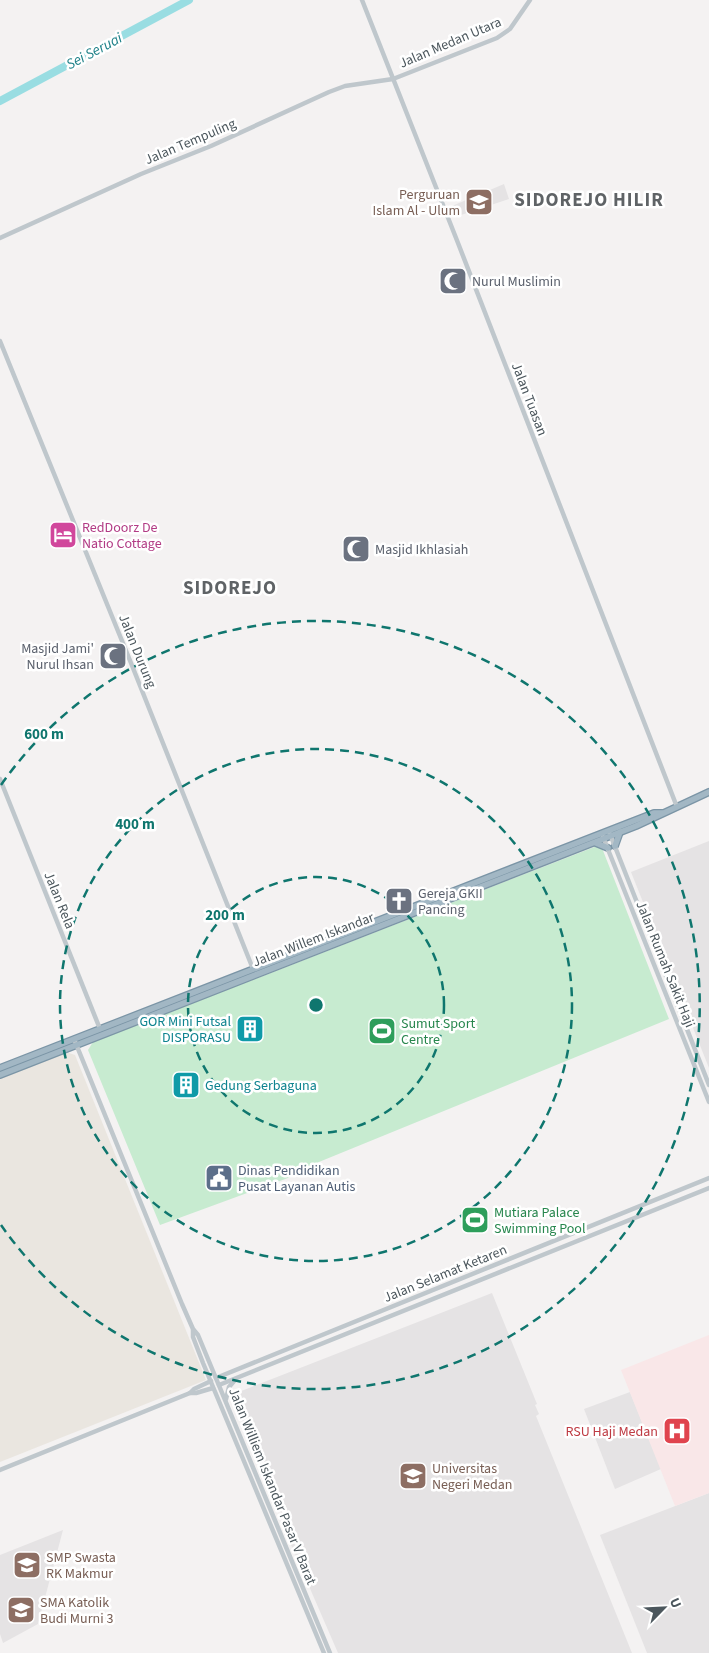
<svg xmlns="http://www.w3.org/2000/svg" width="709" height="1653" viewBox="0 0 709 1653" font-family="'Source Sans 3',sans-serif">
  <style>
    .commercial { fill: #eae6e0 }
    .education { fill: #e5e3e4 }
    .medical { fill: #f9e7e8 }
    .garden { fill: #c7ebd0 }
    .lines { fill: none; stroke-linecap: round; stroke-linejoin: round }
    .river { stroke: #99dde2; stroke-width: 8 }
    .trunk-casing { stroke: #7b95a6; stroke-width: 8 }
    .tertiary { stroke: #bfc7cc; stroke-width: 4.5 }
    .trunk { stroke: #a2b7c4; stroke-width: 5.5 }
    .ring { fill: none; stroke: #0f766e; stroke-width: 2.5; stroke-dasharray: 9 6 }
    .labels { text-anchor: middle; stroke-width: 5; stroke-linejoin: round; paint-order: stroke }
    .street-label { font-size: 14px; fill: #4c575d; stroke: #fff }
    .education-label { font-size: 14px; fill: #785e54; stroke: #fff; text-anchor: start }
    .worship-label { font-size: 14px; fill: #5b616d; stroke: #fff; text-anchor: start }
    .hotel-label { font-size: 14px; fill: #b23c85; stroke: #fff; text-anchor: start }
    .culture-label { font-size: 14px; fill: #0d838f; stroke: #fff; text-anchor: end }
    .leisure-label { font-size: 14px; fill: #27864d; stroke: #fff; text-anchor: start }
    .service-label { font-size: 14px; fill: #4e5e75; stroke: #fff; text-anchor: start }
    .health-label { font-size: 14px; fill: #be3a42; stroke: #fff; text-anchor: end }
    .water-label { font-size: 15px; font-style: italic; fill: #1d8088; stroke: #fff }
    .district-label { font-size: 19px; font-weight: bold; letter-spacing: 1px; fill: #5f6366; stroke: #fff }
    .centre { fill: #0f766e; stroke: #fff; stroke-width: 2.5 }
    .ring-label { font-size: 15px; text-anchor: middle; font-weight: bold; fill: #0f766e; stroke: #fff; stroke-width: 5; stroke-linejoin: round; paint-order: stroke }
  </style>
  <rect width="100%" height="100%" fill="#f4f2f2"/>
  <!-- commercial -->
  <path class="commercial" d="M66,1052L75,1055L206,1380L0,1462V1079Z"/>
  <!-- education -->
  <g class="education">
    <path d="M504,184L509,199L458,216L452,206Z"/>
    <path d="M709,841V1068L631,872Z"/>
    <path d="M492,1293L537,1404L535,1405L539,1414L536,1416L632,1653H338L285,1531L288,1529L231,1395Z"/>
    <path d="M630,1392L661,1469L615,1489L584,1409Z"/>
    <path d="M709,1493V1653H647L600,1535Z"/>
    <path d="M63,1530L38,1624L3,1643L0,1634V1555Z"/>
  </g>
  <!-- medical -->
  <path class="medical" d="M709,1335V1493L675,1506L621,1370Z"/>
  <!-- garden -->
  <path class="garden" d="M597,846L602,848L669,1019L314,1164L315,1168L160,1225L88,1050L93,1042Z"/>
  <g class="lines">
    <!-- river -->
    <path class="river" d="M0,101L189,0"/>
    <defs>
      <g id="trunk">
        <path d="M596,843L608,848"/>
        <path d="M615,846L620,832"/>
        <path d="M0,1068L618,827L654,813H662"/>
        <path d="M0,1075L636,826L709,792"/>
      </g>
    </defs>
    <!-- trunk casing -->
    <use href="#trunk" class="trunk-casing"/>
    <!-- tertiary -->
    <g class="tertiary">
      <path d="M362,0L458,243L677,807"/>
      <path d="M0,238L141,174L211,146L329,92L345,86L393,79L497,38L510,29L530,0"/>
      <path d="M0,341L131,663L253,969"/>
      <path d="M0,779L100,1029"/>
      <path d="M610,834L709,1085"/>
      <path d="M603,837L709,1102"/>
      <path d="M74,1039L182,1304L193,1329L198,1335L330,1653"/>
      <path d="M193,1330V1337L203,1363L324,1653"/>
      <path d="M216,1378L709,1178"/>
      <path d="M219,1385L709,1188"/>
      <path d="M190,1393H196L213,1388"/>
      <path d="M226,1399L229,1387L235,1380"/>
      <path d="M0,1470L190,1393L194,1389L211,1381"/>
    </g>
    <!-- trunk -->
    <use href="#trunk" class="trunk"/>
  </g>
  <!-- distance rings -->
  <g class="ring">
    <circle cx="316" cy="1005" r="128"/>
    <circle cx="316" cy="1005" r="256"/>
    <path d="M1 785A384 384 0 1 1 1 1225"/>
  </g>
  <!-- icons -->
  <defs>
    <symbol id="school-square" viewBox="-11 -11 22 22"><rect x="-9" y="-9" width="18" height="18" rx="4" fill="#8d6e63" stroke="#fff"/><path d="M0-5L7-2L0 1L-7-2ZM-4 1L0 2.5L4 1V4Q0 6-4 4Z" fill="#fff"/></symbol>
    <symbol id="mosque-square" viewBox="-11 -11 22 22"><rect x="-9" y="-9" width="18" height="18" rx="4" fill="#6b7280" stroke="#fff"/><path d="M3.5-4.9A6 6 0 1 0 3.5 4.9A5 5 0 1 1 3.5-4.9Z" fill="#fff"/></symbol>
    <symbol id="hotel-square" viewBox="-11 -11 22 22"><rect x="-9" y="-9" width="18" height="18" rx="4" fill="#d1479c" stroke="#fff"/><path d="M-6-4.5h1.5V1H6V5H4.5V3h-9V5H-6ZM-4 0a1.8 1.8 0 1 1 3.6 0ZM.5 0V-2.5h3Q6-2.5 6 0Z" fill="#fff"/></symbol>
    <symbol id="church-square" viewBox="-11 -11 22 22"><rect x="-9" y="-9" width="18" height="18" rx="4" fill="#6b7280" stroke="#fff"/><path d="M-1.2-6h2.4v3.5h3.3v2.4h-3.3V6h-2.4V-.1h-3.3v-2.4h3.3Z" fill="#fff"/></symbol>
    <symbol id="building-square" viewBox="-11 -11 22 22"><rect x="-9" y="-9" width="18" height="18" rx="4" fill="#0f9aa8" stroke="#fff"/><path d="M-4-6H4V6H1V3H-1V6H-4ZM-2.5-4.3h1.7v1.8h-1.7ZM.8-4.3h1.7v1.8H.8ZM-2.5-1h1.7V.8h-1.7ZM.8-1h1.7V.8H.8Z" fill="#fff"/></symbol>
    <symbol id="stadium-square" viewBox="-11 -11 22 22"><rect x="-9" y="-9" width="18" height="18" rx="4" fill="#2e9e5b" stroke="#fff"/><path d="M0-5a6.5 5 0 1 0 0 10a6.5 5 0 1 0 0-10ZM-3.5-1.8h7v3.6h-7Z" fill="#fff"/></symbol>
    <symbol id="civic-square" viewBox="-11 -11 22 22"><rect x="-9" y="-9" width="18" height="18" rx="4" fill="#5c6f8a" stroke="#fff"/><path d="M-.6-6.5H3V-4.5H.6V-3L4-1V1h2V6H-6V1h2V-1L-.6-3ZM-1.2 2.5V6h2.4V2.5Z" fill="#fff"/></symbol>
    <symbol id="hospital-square" viewBox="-11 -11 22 22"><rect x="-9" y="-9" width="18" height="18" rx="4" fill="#e0444e" stroke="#fff"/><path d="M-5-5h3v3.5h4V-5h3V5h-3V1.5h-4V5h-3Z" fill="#fff"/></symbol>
    <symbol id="university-square" viewBox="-11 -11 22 22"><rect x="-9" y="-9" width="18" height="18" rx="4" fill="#8d6e63" stroke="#fff"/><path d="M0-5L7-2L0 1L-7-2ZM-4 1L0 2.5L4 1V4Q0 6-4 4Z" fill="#fff"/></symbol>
  </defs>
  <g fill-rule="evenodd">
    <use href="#school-square" x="463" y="186" width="32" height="32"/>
    <use href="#mosque-square" x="437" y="265" width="32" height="32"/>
    <use href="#hotel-square" x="47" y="519" width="32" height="32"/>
    <use href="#mosque-square" x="340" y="533" width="32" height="32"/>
    <use href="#mosque-square" x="97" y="640" width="32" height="32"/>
    <use href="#church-square" x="383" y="885" width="32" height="32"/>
    <use href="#building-square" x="234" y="1013" width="32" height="32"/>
    <use href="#stadium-square" x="366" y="1015" width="32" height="32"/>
    <use href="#building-square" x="170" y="1069" width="32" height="32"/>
    <use href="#civic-square" x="203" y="1162" width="32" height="32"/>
    <use href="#stadium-square" x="459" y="1204" width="32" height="32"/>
    <use href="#hospital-square" x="661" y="1415" width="32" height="32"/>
    <use href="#university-square" x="397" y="1460" width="32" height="32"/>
    <use href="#school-square" x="11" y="1549" width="32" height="32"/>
    <use href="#school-square" x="5" y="1594" width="32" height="32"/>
  </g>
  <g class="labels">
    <!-- street labels -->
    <g class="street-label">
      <text transform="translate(450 42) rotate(-23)" y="5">Jalan Medan Utara</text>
      <text transform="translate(190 141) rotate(-23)" y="5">Jalan Tempuling</text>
      <text transform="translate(530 399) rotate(69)" y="5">Jalan Tuasan</text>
      <text transform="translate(138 651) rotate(68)" y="5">Jalan Durung</text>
      <text transform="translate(60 900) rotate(68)" y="5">Jalan Rela</text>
      <text transform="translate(313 939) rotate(-21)" y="5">Jalan Willem Iskandar</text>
      <text transform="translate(666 964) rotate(68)" y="5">Jalan Rumah Sakit Haji</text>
      <text transform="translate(445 1273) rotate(-22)" y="5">Jalan Selamat Ketaren</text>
      <text transform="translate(273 1486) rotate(68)" y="5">Jalan Williem Iskandar Pasar V Barat</text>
    </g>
    <!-- education labels -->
    <g class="education-label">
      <text x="460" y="199" text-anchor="end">Perguruan<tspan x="460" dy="16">Islam Al - Ulum</tspan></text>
      <text x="432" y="1473">Universitas<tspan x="432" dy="16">Negeri Medan</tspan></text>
      <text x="46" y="1562">SMP Swasta<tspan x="46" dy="16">RK Makmur</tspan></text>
      <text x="40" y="1607">SMA Katolik<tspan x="40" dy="16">Budi Murni 3</tspan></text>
    </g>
    <!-- worship labels -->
    <g class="worship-label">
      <text x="472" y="286">Nurul Muslimin</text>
      <text x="375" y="554">Masjid Ikhlasiah</text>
      <text x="94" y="653" text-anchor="end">Masjid Jami'<tspan x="94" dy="16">Nurul Ihsan</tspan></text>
      <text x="418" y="898">Gereja GKII<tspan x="418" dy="16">Pancing</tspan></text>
    </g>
    <!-- hotel labels -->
    <g class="hotel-label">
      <text x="82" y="532">RedDoorz De<tspan x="82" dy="16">Natio Cottage</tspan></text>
    </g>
    <!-- culture labels -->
    <g class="culture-label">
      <text x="231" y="1026">GOR Mini Futsal<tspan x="231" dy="16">DISPORASU</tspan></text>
      <text x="205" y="1090" text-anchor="start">Gedung Serbaguna</text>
    </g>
    <!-- leisure labels -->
    <g class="leisure-label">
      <text x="401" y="1028">Sumut Sport<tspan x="401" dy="16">Centre</tspan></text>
      <text x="494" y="1217">Mutiara Palace<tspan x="494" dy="16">Swimming Pool</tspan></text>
    </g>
    <!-- service labels -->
    <g class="service-label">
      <text x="238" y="1175">Dinas Pendidikan<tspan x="238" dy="16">Pusat Layanan Autis</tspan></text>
    </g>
    <!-- health labels -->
    <g class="health-label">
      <text x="658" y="1436">RSU Haji Medan</text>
    </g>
    <!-- water labels -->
    <g class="water-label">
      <text transform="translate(94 51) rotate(-28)" y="5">Sei Seruai</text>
    </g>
    <!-- district labels -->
    <g class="district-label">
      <text x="589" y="206">SIDOREJO HILIR</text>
      <text x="230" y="594">SIDOREJO</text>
    </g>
  </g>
  <circle cx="316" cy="1005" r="8" class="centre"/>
  <g class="ring-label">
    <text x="44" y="739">600 m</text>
    <text x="135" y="829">400 m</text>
    <text x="225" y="920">200 m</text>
  </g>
  <!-- north arrow -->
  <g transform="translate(664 1608) rotate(66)" stroke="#ffffff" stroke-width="4" paint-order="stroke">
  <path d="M0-4L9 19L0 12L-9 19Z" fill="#4c575d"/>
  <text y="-8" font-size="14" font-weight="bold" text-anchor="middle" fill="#4c575d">U</text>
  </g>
</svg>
